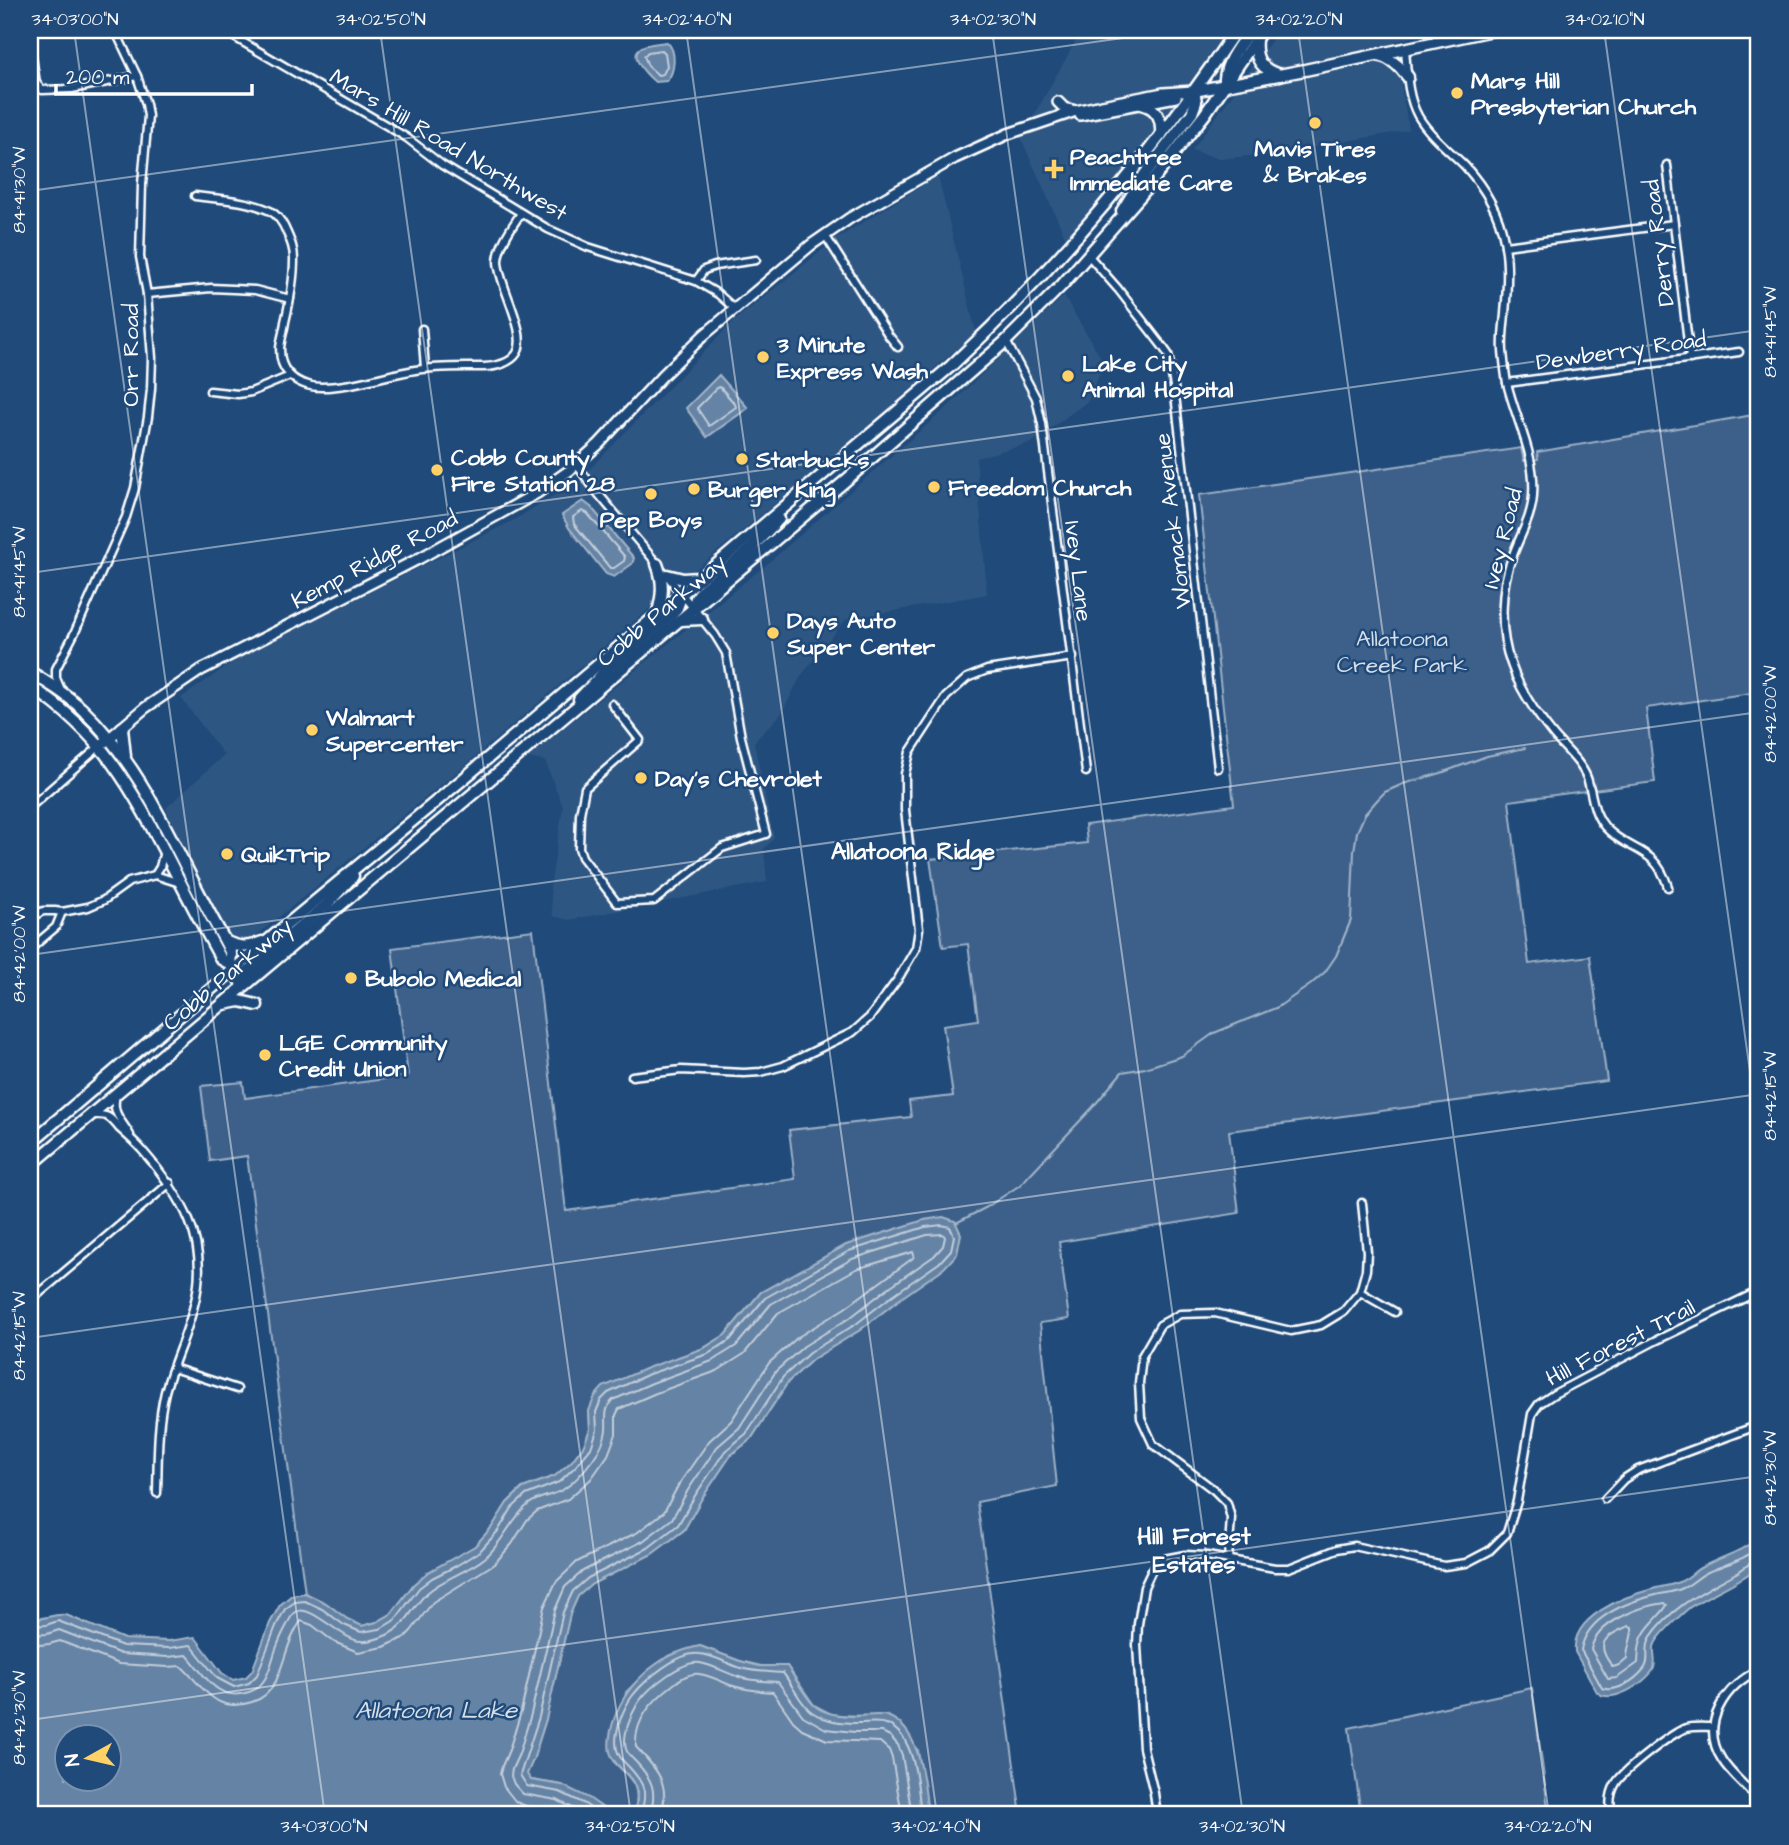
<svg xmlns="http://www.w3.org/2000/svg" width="1789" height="1845" viewBox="0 0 1789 1845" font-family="'Architects Daughter',sans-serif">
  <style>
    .built { fill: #2e5683 }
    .green { fill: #3c618b; stroke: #9eb0c5; stroke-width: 2 }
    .water { fill: #6583a4; stroke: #a3b5c8; stroke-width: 2; fill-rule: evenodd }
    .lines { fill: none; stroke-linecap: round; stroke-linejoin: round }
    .shore { stroke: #c1cddb; stroke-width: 2 }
    .stream { stroke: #a3b5c8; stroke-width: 2 }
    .street-casing { stroke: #fff; stroke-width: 11 }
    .secondary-casing { stroke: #fff; stroke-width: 14 }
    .primary-casing { stroke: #fff; stroke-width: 15 }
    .street { stroke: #1f4a7a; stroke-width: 6 }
    .secondary { stroke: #1f4a7a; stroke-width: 9 }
    .primary { stroke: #1f4a7a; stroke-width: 10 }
    .ticks { fill: none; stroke: #fff; stroke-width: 2; stroke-opacity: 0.45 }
    .poi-dot { fill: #ffd166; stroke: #1f4a7a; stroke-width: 2.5 }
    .labels { text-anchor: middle; stroke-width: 5; stroke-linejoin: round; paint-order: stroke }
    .poi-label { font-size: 23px; font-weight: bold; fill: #fff; stroke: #1f4a7a; text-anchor: start }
    .street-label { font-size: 23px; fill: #fff; stroke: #1f4a7a }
    .park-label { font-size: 23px; fill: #d8dfe8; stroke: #1f4a7a }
    .neighbourhood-label { font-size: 24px; font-weight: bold; fill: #fff; stroke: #1f4a7a }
    .water-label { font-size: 24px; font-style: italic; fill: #d8e0e8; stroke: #1f4a7a }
    .neatline { fill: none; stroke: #fff; stroke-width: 2.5 }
    .ticks-label { font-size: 18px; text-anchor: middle; fill: #fff }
  </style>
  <rect width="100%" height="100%" fill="#1f4a7a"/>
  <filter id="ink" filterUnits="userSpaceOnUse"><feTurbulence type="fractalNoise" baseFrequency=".0143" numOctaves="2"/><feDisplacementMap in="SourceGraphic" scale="14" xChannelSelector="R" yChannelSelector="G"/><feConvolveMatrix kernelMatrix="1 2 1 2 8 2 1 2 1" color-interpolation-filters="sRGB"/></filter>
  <g filter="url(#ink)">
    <!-- built -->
    <g class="built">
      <path d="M1082,30H1227L1210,56L1155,131L1067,241L1021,138Z"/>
      <path d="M1279,30H1438L1393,42L1409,130L1287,152L1220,159L1192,150Z"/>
      <path d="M938,176L976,332L852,440L696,569L463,767L247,943L228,941L176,835L166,808L224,755L181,698L239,658L514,520L579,480L733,322L836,239Z"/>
      <path d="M1064,296L1104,363L1088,401L1031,443L976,458L987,594L845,620L801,676L781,714L754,742L774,838L764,849L767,882L569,920L553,916L550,888L563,807L545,761L527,758L767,564L951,404Z"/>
    </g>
    <!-- green -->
    <g class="green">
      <path d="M1759,414V692L1646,708L1655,782L1509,801L1529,964L1590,956L1607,1081L1229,1131L1239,1213L1059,1242L1069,1319L1040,1323L1057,1486L977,1502L1021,1815H928L918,1750L870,1716L833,1715L814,1705L787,1666H761L740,1661L700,1646L668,1656L647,1672L626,1692L614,1762C631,1779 642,1786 634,1812L628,1815H613L562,1785L531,1780L526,1774L533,1760L546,1719L570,1614L578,1596L592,1584L652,1554L684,1530L702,1498L731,1455L751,1439L788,1382L813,1359L860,1330L897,1301L761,1292L725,1335L704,1348L677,1358L589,1411L590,1429L584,1445L571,1462L555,1476L522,1488L507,1503L492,1527L475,1546L414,1584L391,1614L377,1622L362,1626L347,1619L326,1603L305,1593L247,1156L210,1161L201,1086L243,1082L245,1098L408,1076L392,948L533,930L566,1211L795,1179L789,1130L911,1117L909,1101L953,1096L943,1025L978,1020L968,944L943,947L930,859L1087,843L1085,825L1234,805L1199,495L1521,448L1524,461L1538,459L1537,452Z"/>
      <path d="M1532,1688L1549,1815H1361L1349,1728Z"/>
    </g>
    <!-- water -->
    <g class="water">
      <path d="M667,42C677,51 675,71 667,81L655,82C647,75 625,54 644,46C651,43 660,43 667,42Z"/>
      <path d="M719,375L748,408L707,437L686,408Z"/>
      <path d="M583,501L591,507L634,558L632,564L614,577L606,574L569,528L562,515Z"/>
      <path d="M943,1217L955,1221L961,1234L957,1254L944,1268L897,1301L860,1330L813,1359L788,1382L751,1439L731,1455L702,1498L684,1530L652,1554L592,1584L578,1596L570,1614L546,1719L533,1760L527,1774L531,1780L562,1785L589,1798L613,1815H30V1618C44,1621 52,1613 66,1615L124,1639L169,1641L195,1637L222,1673L233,1680L246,1677L252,1671L270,1623L280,1605L292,1595L305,1593L326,1603L347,1619L362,1626L377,1622L391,1614L414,1584L428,1572L475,1546L492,1527L507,1503L523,1488L555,1476L571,1462L584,1445L590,1429L589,1411L595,1396L603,1387L647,1368L704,1348L725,1335L761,1292L846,1245L924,1220ZM108,1736V1778H66V1736Z"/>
      <path d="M1759,1537V1566C1753,1570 1748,1575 1742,1578C1725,1589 1706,1596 1689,1608C1680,1616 1660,1633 1655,1644C1651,1652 1658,1662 1653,1670C1644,1684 1611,1705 1597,1692L1575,1652C1571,1616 1625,1596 1653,1589C1662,1586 1671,1586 1679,1582C1688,1579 1694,1571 1702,1567C1724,1555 1739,1554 1759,1537Z"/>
      <path d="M700,1646L740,1661L759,1666H787C794,1676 806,1698 814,1705C824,1714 838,1715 850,1716C860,1717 879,1713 887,1716C922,1728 924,1784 928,1815H628C636,1811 639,1801 638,1792C636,1776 614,1768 610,1752C608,1744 610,1734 612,1726C623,1685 658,1654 700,1646Z"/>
    </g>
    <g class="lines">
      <!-- shore -->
      <g class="shore">
        <path d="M662,50L665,53L667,66L663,74L658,75L648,66L644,56L648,52Z"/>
        <path d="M718,387L721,388L735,404L736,407L709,426L697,408Z"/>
        <path d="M582,511L587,513L625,557L624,561L614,568H610L574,524L573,517Z"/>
        <path d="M1759,1546C1745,1561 1723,1564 1706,1573C1698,1577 1691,1585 1683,1588C1675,1592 1665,1593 1656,1595C1627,1602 1587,1616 1581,1650L1602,1688C1617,1693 1635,1680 1644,1669C1651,1661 1644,1649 1650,1638C1670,1607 1705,1591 1736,1573C1744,1569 1750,1561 1759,1560"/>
        <path d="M1665,1603L1667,1605C1664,1611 1658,1616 1653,1622C1639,1637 1639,1644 1638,1663L1617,1678L1608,1679L1591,1649C1597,1622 1640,1606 1665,1603Z"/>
        <path d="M30,1626L46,1625L58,1621L123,1646L169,1648L191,1645L217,1678L234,1687L249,1683L257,1675L276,1626L285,1609L295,1602L305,1601L322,1609L344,1625L361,1632L380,1629L395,1620L419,1588L432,1578L456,1566L480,1551L498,1531L512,1508L526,1495L559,1482L576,1466L591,1448L597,1430L596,1412L601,1400L608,1393L649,1374L708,1354L730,1340L765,1298L849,1251L925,1227L942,1225L950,1227L954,1236L951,1250L939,1263L893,1295L856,1324L809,1353L783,1377L746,1434L725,1451L696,1494L678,1525L648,1548L588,1578L573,1591L563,1612L539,1717L520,1775L527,1786L560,1792L585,1804L600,1815"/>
        <path d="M1629,1626L1632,1627C1633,1636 1627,1647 1627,1658L1619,1665L1613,1667C1594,1644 1604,1636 1629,1626Z"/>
        <path d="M30,1635L47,1634L59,1630L121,1654L168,1657L187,1655C205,1675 217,1703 249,1692C268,1686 270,1665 276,1649C279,1641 283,1632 287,1625C289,1620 291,1615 296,1612C311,1603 341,1640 361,1641C369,1642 380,1638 387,1635C410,1623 410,1609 427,1593C444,1578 468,1572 486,1557C503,1542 512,1517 529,1504C539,1496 553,1496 564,1489C575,1482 585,1470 593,1459C599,1451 605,1439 606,1430C607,1418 603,1410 613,1400L652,1383L712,1361L736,1346L771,1304L852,1259L927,1235L943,1234L945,1237L943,1246L934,1256L888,1288L851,1317L804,1346L776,1371L739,1428L717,1447L688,1490L672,1519L643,1541L583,1571L565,1587L555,1610L531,1714L519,1754L512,1769L511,1776L514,1784L523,1794L557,1800L586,1815"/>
        <path d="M30,1646L49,1644L60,1641L119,1664L168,1667L181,1666C205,1688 214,1714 252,1702C262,1699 271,1691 276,1681C285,1661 288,1639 301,1621L312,1625L334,1642L358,1652L384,1647L405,1637L411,1631L433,1602L494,1564L512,1544L527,1520L537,1511L568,1499L591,1479L608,1455L616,1434V1415L619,1409L656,1393L717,1371L744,1354L778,1313L856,1269L913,1252L914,1255L913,1258L845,1308L798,1337L769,1363L731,1421L709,1441L679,1484L664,1512L638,1532L577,1562L556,1582L544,1607L521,1712L509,1750L502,1766L500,1774L504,1787L516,1802L526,1806L554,1810L564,1815"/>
        <path d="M640,1815C648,1793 645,1784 629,1767C624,1762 619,1758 617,1750C613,1734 623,1708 633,1695C646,1679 679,1651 700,1654C714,1655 727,1664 741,1668C755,1672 768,1672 783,1673C792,1684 801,1705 812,1712C827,1722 842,1723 859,1723C867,1723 878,1721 886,1724C916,1734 918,1788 921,1815"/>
        <path d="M650,1815C657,1791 653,1780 636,1762C632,1758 628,1755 626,1749C622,1735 631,1715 638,1703C648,1688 682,1660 700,1663C712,1665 724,1672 736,1676C750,1681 764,1681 778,1682L803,1716L826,1729L855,1732H882L890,1736L898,1745L902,1755L912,1815"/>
        <path d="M661,1815C671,1784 657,1769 636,1747C634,1719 653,1700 674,1684C680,1679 690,1673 699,1674C709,1675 720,1681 730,1685C744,1690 758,1691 773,1692L793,1721L802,1729L827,1740L880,1742L889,1750L892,1758L902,1815"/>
      </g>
      <!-- stream -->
      <path class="stream" d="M956,1223L987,1207L1020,1185L1093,1107L1122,1072L1145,1068L1182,1056L1214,1033L1278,1007L1310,985L1325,972L1336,956L1351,920L1354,851L1357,832L1365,814L1378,799L1385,792L1403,784L1441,773L1487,756L1525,748"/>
      <defs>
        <g id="street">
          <path d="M222,30L389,127L407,138L442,165L548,229L588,247L696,281L718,294L735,309"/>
          <path d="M30,43L36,83L42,90L72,89L137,76"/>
          <path d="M1405,49C1407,71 1407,96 1418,116C1430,136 1449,150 1465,166C1484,187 1499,212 1504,240C1509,264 1507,290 1505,314C1504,326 1502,339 1503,351C1504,361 1505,372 1507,383C1516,421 1536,455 1533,495C1532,517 1520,535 1513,555C1500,587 1499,632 1511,664C1520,691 1536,714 1554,736C1565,749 1581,762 1587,778C1593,795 1592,812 1605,827C1629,853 1655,845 1668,887"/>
          <path d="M1667,165L1690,359"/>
          <path d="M195,196C218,199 246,200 268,210C278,214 283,223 287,233C291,242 294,249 294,259C294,280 290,301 285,322C284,330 281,339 280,348C280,356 282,367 288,373C295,382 309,387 321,387C353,387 384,375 415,370C438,366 461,367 484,367C495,367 511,363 517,353C529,333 498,284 498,261C499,244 512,227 521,213"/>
          <path d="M825,235L889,336L898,347"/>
          <path d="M1505,246L1674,224"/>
          <path d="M1089,256L1118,289L1163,347L1168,354L1174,386L1218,768"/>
          <path d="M696,281L704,270L715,266L756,260"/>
          <path d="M147,294L211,288L255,290L290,299"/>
          <path d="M422,329L425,368"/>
          <path d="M1006,341L1036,398L1042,424L1086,772"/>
          <path d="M1507,383L1739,352"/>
          <path d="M210,391L238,394L251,392L290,376"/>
          <path d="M576,464L596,491L659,566"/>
          <path d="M61,690L56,678V669L75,632L126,517L135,488L148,417L151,389L152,358L147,294L140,257L142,184L148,116L146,104L137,76L115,30"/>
          <path d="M612,704L640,740L585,788L580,814L579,848L582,857L617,903L654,901L722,848L766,834L741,737L726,653L715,635L668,577"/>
          <path d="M30,807L100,746"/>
          <path d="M155,875L160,867L164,851"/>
          <path d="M30,918L43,911H55L62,912L88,907L104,900L129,882L155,875L180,883"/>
          <path d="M30,949L56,927L62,912"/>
          <path d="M632,1076L681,1070L744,1073L761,1072L783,1066L853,1032L870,1017L898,979L916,948L919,929L905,810V774L910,752L946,697L967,678L987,670L1073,657"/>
          <path d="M116,1095C111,1114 122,1120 130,1135"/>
          <path d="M92,1115C97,1115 104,1114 108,1117C112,1119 116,1124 119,1128C127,1135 135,1142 142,1150C182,1196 211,1242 194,1305C187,1335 173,1362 165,1392C157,1425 158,1459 157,1493"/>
          <path d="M1360,1292L1395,1312"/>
          <path d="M30,1301L170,1183"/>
          <path d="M173,1368L237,1389"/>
          <path d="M1605,1499L1624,1479L1638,1470L1759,1425"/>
          <path d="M1228,1560L1231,1518L1227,1503L1214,1490L1153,1444L1141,1418L1139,1383L1142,1356L1160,1325L1180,1314L1215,1313L1291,1331L1321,1325L1344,1311L1360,1292L1366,1270L1367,1252L1362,1203"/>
          <path d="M1759,1670C1725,1686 1699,1724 1722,1760C1732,1776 1748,1787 1759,1801"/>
          <path d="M1157,1815L1154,1793L1143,1748L1137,1645L1138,1624L1144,1587L1152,1570L1164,1559L1185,1555L1207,1556L1275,1568H1289L1337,1549L1354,1546L1444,1566L1466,1563L1489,1551L1507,1533L1517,1501L1532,1414L1539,1404L1554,1394L1655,1341L1759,1291"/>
          <path d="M1612,1815C1609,1804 1610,1793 1616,1783C1624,1770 1672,1733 1686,1728C1695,1726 1704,1727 1713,1727"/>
        </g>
        <g id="secondary">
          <path d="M1058,102L1064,108L1076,111"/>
          <path d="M1080,115L1176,97"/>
          <path d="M100,746L145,708L201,670L420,558L537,493L570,470L599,444L663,375L704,335L811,245L850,218L955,158L1008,134L1076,111L1102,105L1163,93L1194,91"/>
        </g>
        <g id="primary">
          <path d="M1256,40C1254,60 1262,70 1280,75"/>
          <path d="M1378,55C1391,58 1400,66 1408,77"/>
          <path d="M1225,85C1223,64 1239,47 1250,30"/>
          <path d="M1194,91L1305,70L1493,30"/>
          <path d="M1141,104C1158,108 1162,119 1161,135"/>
          <path d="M1122,211L1145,174L1192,113L1196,102L1194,91"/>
          <path d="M667,575L683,579L699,578"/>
          <path d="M693,608L696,598L702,590L752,547L779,519"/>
          <path d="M657,615C663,596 664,582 657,564"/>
          <path d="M680,620L702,619"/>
          <path d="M30,672C48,683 66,694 82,709C148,771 180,864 225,941L231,954L230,964"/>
          <path d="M30,686C104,734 132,789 171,864C187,896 204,928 221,959L230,964L243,986"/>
          <path d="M579,699L608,668L671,615L677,608L681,597"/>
          <path d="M122,728L125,756"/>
          <path d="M225,941C238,948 249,948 262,942"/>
          <path d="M239,979L327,904L353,876"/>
          <path d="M224,1004L240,1001L257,1005"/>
          <path d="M30,1143L278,932L462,780L951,366C1059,265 1154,153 1236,30"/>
          <path d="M30,1166L844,482L1006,341L1062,285L1141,195L1205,114L1262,30"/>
        </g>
      </defs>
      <!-- street casing -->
      <use href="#street" class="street-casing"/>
      <!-- secondary casing -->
      <use href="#secondary" class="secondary-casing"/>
      <!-- primary casing -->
      <use href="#primary" class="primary-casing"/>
      <!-- street -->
      <use href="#street" class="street"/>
      <!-- secondary -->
      <use href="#secondary" class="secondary"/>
      <!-- primary -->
      <use href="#primary" class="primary"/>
    </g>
  </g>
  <!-- ticks -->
  <path class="ticks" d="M74,30L325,1815M380,30L631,1815M686,30L937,1815M992,30L1243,1815M1298,30L1549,1815M1604,30L1759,1136M30,191L1180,30M30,573L1759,330M30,955L1759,712M30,1338L1759,1094M30,1720L1759,1476"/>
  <!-- markers -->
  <g class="poi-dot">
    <circle cx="1457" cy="93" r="7"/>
    <circle cx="1315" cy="123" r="7"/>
    <path d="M1050.5 158.5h7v7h7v7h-7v7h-7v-7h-7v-7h7z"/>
    <circle cx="763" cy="357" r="7"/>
    <circle cx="1068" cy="376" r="7"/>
    <circle cx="742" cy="459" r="7"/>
    <circle cx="437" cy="470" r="7"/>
    <circle cx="934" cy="487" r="7"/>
    <circle cx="694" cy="489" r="7"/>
    <circle cx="651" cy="494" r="7"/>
    <circle cx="773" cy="633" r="7"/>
    <circle cx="312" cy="730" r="7"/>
    <circle cx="641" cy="778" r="7"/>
    <circle cx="227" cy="854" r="7"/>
    <circle cx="351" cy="978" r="7"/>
    <circle cx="265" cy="1055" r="7"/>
  </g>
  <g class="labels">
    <!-- poi labels -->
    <g class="poi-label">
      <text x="1471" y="88">Mars Hill<tspan x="1471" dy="26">Presbyterian Church</tspan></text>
      <text x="1315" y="156" text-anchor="middle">Mavis Tires<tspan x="1315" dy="26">&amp; Brakes</tspan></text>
      <text x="1070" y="164">Peachtree<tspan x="1070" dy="26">Immediate Care</tspan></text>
      <text x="777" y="352">3 Minute<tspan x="777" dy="26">Express Wash</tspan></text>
      <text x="1082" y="371">Lake City<tspan x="1082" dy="26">Animal Hospital</tspan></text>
      <text x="451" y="465">Cobb County<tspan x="451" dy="26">Fire Station 28</tspan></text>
      <text x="756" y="467">Starbucks</text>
      <text x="948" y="495">Freedom Church</text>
      <text x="708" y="497">Burger King</text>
      <text x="651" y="527" text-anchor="middle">Pep Boys</text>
      <text x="787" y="628">Days Auto<tspan x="787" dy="26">Super Center</tspan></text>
      <text x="326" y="725">Walmart<tspan x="326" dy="26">Supercenter</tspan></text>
      <text x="655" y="786">Day's Chevrolet</text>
      <text x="241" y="862">QuikTrip</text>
      <text x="365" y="986">Bubolo Medical</text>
      <text x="279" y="1050">LGE Community<tspan x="279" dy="26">Credit Union</tspan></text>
    </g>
    <!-- street labels -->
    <g class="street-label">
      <text transform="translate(449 144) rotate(31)" y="8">Mars Hill Road Northwest</text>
      <text transform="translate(1658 243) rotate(-97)" y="8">Derry Road</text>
      <text transform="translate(1621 350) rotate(-8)" y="8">Dewberry Road</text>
      <text transform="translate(130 355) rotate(-90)" y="8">Orr Road</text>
      <text transform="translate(1172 521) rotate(-97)" y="8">Womack Avenue</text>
      <text transform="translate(1502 538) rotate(-76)" y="8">Ivey Road</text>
      <text transform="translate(374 559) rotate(-28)" y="8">Kemp Ridge Road</text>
      <text transform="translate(1079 571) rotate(83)" y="8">Ivey Lane</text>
      <text transform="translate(661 610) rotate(-40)" y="8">Cobb Parkway</text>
      <text transform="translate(227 974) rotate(-40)" y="8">Cobb Parkway</text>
      <text transform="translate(1620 1342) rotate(-27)" y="8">Hill Forest Trail</text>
    </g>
    <!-- park labels -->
    <g class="park-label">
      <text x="1402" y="646">Allatoona<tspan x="1402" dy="26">Creek Park</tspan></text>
    </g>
    <!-- neighbourhood labels -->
    <g class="neighbourhood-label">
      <text x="913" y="859">Allatoona Ridge</text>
      <text x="1194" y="1544">Hill Forest<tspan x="1194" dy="28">Estates</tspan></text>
    </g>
    <!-- water labels -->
    <g class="water-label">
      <text x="436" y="1718">Allatoona Lake</text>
    </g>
  </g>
  <!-- margin -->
  <rect width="1789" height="1845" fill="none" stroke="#1f4a7a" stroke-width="77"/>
  <!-- north arrow -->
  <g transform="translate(88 1758) rotate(262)"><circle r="33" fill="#1f4a7a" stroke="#7992af" stroke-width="2"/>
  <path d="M0-5L12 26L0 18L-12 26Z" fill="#ffd166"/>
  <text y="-10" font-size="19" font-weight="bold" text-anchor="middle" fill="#ffffff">N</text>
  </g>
  <!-- scale -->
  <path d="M56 84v10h196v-10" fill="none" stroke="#ffffff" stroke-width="3.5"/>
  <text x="66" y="84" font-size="21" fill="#ffffff" stroke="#1f4a7a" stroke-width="5" paint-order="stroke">200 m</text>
  <rect x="38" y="38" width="1712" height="1768" class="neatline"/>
  <g class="ticks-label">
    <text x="75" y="25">34°03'00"N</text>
    <text x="381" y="25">34°02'50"N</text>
    <text x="687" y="25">34°02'40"N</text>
    <text x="993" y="25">34°02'30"N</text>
    <text x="1299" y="25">34°02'20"N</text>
    <text x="1605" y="25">34°02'10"N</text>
    <text transform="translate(19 190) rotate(-90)" y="6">84°41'30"W</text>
    <text transform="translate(1770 332) rotate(-90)" y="6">84°41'45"W</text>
    <text transform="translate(19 572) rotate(-90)" y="6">84°41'45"W</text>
    <text transform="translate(1770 714) rotate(-90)" y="6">84°42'00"W</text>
    <text transform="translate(19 954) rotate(-90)" y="6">84°42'00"W</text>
    <text transform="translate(1770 1096) rotate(-90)" y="6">84°42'15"W</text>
    <text transform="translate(19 1336) rotate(-90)" y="6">84°42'15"W</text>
    <text transform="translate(1770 1478) rotate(-90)" y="6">84°42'30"W</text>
    <text transform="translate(19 1718) rotate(-90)" y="6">84°42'30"W</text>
    <text x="324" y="1832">34°03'00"N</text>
    <text x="630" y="1832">34°02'50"N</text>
    <text x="936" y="1832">34°02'40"N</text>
    <text x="1242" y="1832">34°02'30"N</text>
    <text x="1548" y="1832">34°02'20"N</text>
  </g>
</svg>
